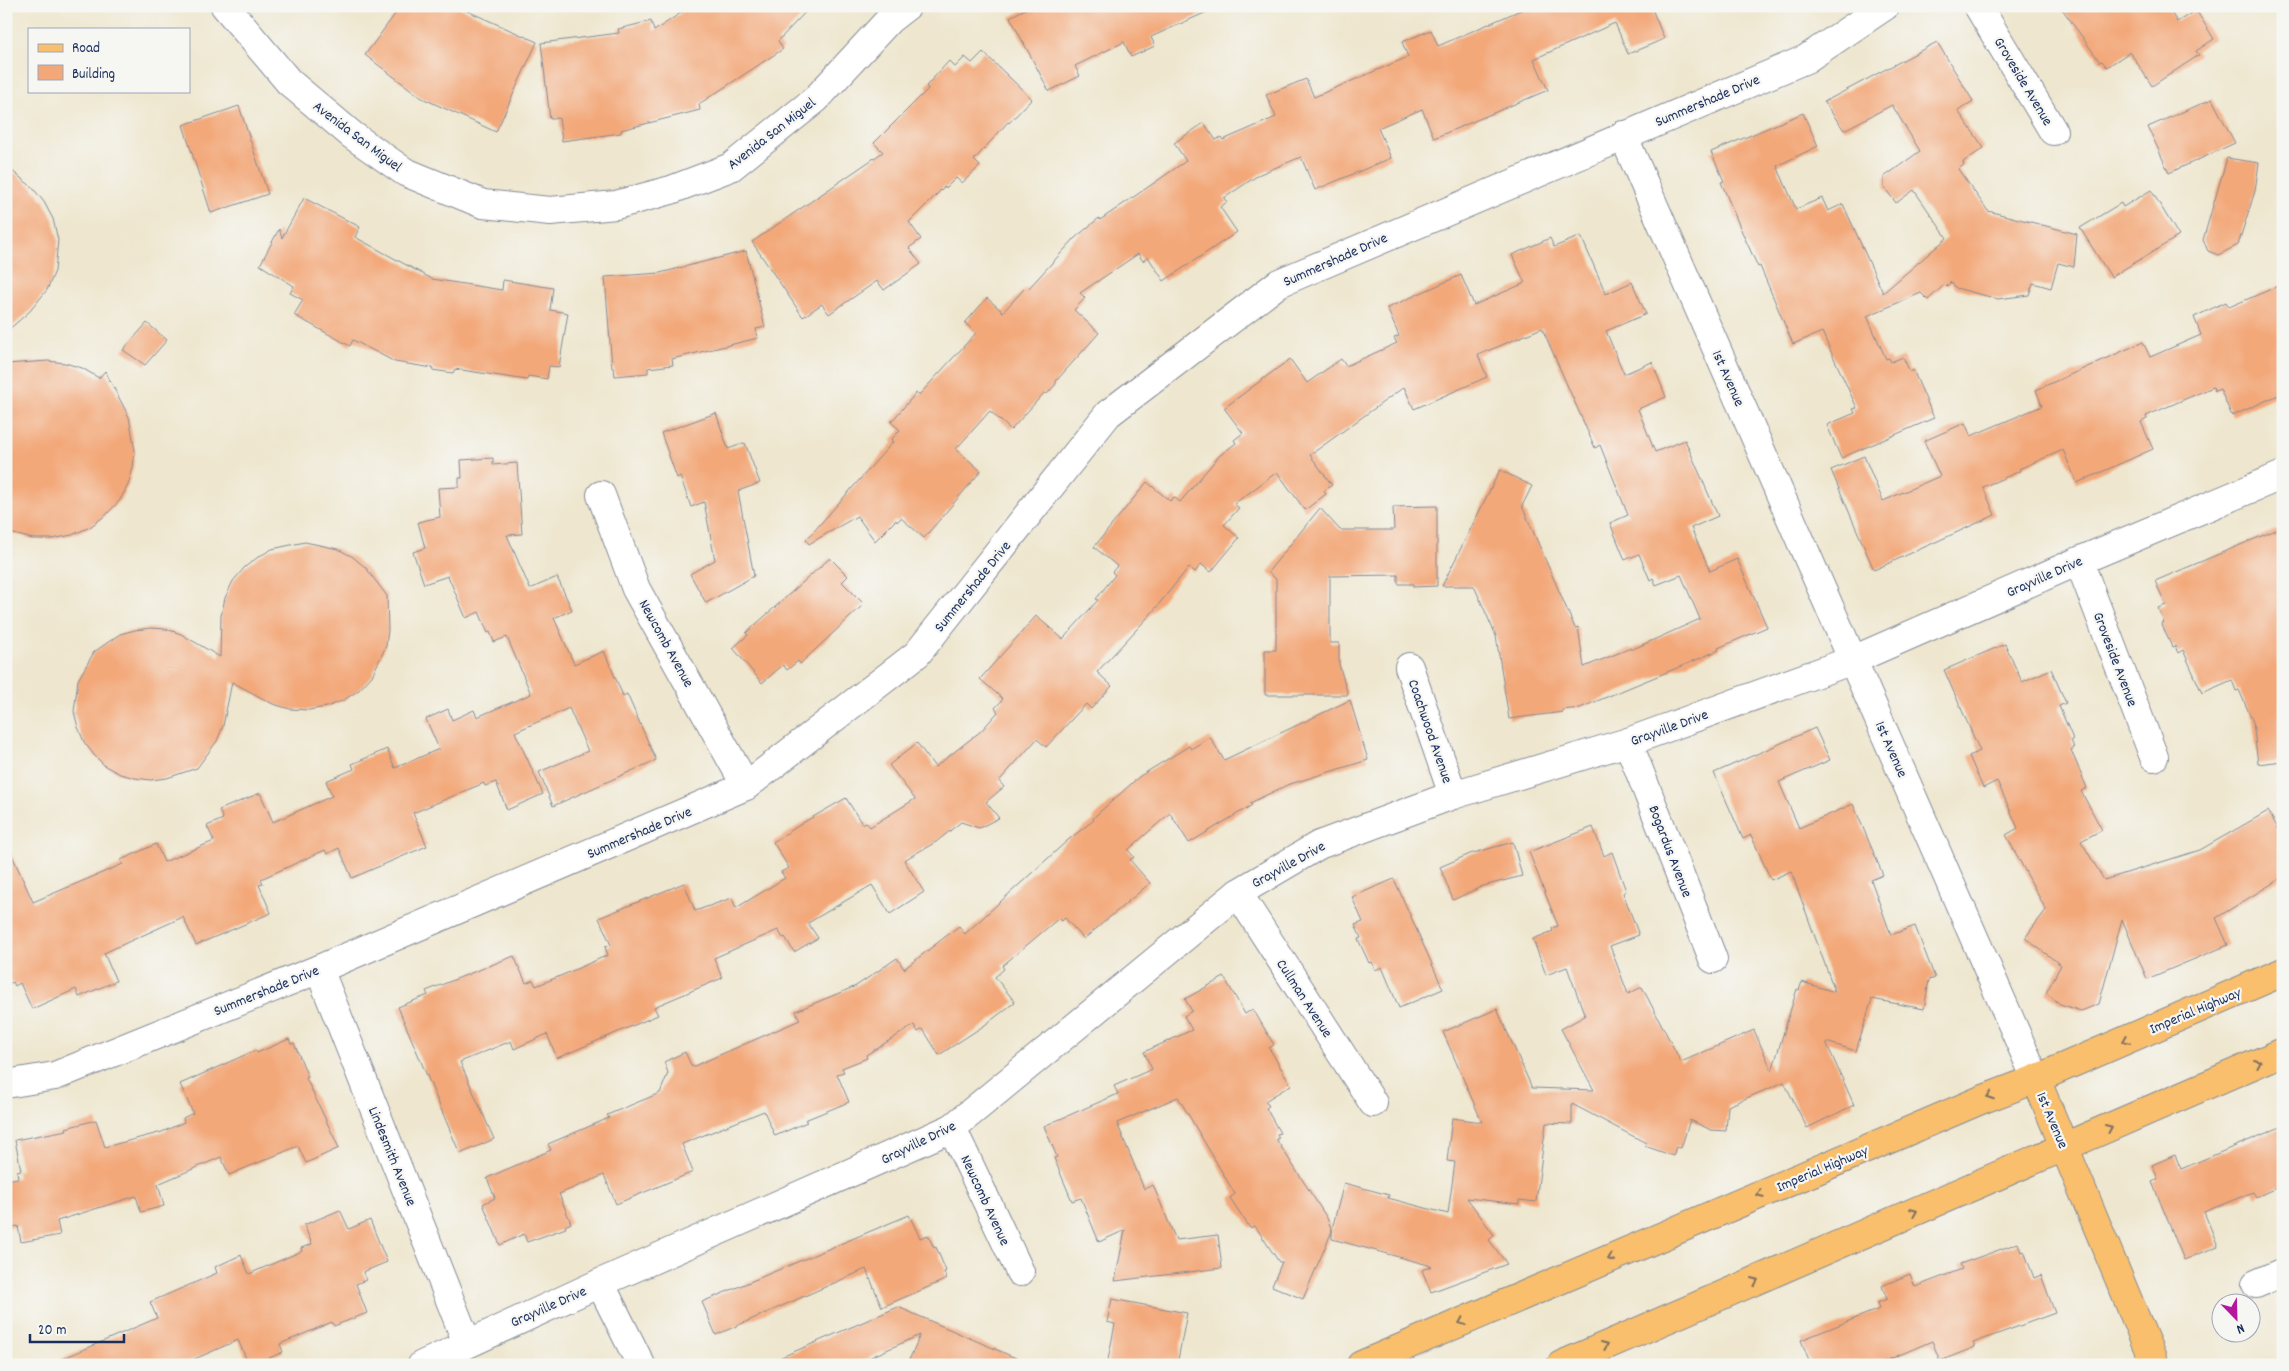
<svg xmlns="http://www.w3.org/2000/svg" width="2289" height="1371" viewBox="0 0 2289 1371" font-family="Dekko,sans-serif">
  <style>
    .building { fill: #f3a879 }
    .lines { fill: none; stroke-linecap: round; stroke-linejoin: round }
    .minor-casing { stroke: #848a96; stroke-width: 30 }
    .major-casing { stroke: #848a96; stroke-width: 30 }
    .minor { stroke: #fff; stroke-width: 28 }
    .major { stroke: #f9bf6c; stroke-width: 28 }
    .oneway { stroke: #7f7064 }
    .labels { text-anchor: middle; stroke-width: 4.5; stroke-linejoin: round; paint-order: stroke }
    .street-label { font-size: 15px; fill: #1b2f5e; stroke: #f6f6f2 }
  </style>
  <rect width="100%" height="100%" fill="#f6f6f2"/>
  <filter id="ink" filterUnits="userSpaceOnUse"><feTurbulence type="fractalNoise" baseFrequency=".02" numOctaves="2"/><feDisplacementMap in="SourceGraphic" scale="10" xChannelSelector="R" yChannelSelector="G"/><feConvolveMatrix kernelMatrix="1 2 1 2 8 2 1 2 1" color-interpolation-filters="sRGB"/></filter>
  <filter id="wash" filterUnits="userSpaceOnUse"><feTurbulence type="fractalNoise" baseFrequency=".0096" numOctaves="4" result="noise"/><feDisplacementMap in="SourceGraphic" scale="20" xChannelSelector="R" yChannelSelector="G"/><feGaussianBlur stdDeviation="1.12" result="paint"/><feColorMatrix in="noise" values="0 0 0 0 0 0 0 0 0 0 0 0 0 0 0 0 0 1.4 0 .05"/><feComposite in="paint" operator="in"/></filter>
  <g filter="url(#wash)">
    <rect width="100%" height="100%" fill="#eee6ce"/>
    <g id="blocks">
      <!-- building -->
      <g class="building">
        <path d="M401,6H456L537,42L496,132L422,98L365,55Z"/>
        <path d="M691,6H811L778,41L783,49L699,104L700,110L621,130V133L562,141L559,118L550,119L541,43L619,33L618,29L651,21L654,31Z"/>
        <path d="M1031,6H1220L1151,37L1155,46L1131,57L1124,42L1075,66L1080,76L1049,91L1010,17Z"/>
        <path d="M1530,6H1651L1664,39L1628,54L1615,23L1534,59L1548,90L1434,138L1422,109L1378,128L1391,158L1315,190L1301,157L1260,174L1224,198L1227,202L1220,207L1237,232L1164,281L1148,257L1143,261L1138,254L1080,293L1085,298L1074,310L1099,333L1056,381V384L1047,394L1044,393L1011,430L990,411L956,449L981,471L924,538L901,518L897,522L896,520L875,541L857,516L809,544L806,540L893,442L891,440L900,430L891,422L916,393L919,395L976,333L965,323L987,298L1003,312L1025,288L1027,290L1075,238L1099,218L1100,220L1186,161L1174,143L1204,123L1216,140L1221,137L1223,140L1276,117L1266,95L1306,79L1314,97L1408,57L1402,42L1431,30L1438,46Z"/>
        <path d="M2060,6H2167L2177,22L2196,10L2214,39L2196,51L2199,55L2152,86L2130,52L2107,67L2102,61L2100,62Z"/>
        <path d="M1937,42L1973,101L1958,111L1984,148L1963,162L1964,165L1958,169L1988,211L2077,234L2074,267L2058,263L2051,288L2033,283L2029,295L1998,299L1956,288L1951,282L1947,286L1945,284L1928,300L1921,293L1867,316L1886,359L1889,358L1891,362L1903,357L1910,372L1913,370L1934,418L1841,458L1827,425L1855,413L1853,409L1857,408L1822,332L1793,344L1760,266L1758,267L1742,232L1721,182L1724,181L1711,152L1803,113L1818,146L1777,166L1796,209L1822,198L1828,211L1843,204L1883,293L1947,238L1914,190L1896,203L1884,187V177L1920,151L1892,105L1844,130L1824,102Z"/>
        <path d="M983,52L1032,99L1009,123L1008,122L974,160L980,166L962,183L956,178L946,188L945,186L909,222L921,239L909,248L921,264L884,290L877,281L829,314L822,304L803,317L752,242L883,152L874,143L928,89L926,86L949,61L955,67L965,57L972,63Z"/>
        <path d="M2212,99L2235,143L2169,173L2148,127Z"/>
        <path d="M239,106L268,194L211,213L183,125Z"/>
        <path d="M2227,158L2259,163L2255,191L2238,245L2218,255L2208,251L2203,240Z"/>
        <path d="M6,166L32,187L44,202L53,219L58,240L55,271L47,290L30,311L6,332Z"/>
        <path d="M2151,190L2179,236L2111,277L2080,228L2121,203L2123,207Z"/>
        <path d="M304,198L360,227L355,237L432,279L502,290L503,280L553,288L550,310L568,313L559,367L549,366L547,379L528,376L527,380L455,369L453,373L432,370L433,368L395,362L353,340L350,346L294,315L303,300L290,293L294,286L260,265L279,229L282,238Z"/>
        <path d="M1581,236L1606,294L1632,282L1646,314L1606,331L1624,374L1652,362L1666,397L1638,409L1655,452L1685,440L1718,516L1691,528L1710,571L1737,559L1767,627L1718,648L1719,650L1689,663L1580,708L1562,710L1563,712L1509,719L1496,636L1474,586H1442L1500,470L1532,486L1522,506L1575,628L1578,627L1584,667L1631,648V650L1700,619L1681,575L1656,585L1653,578L1650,580L1639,554L1625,560L1610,523L1628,515L1600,445L1595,448L1542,328L1478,355L1487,377L1414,409L1404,387L1310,455L1332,485L1324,491L1326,494L1305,510L1277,472L1234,504L1239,508L1224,525L1239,538L1211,572L1201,564L1195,572L1189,567L1150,615L1097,672L1112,686L1091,709L1086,704L1046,747L1037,739L999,781L1004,787L986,802L999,818L979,828L961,822L936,842L904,860L924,892L890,914L872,885L808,923L818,938L794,952L785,937L783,938L778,930L714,958L722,978L654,1007L658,1015L557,1058L547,1034L514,1049L511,1041L460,1062L494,1139L460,1154L398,1007L428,995L426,991L514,956L526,983L533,980L536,986L565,974L608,955L605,947L611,945L599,918L684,883L695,911L732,898L736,908L785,878L781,872L789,868L773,842L806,821L846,798L862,824L866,822L870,827L915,799L889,765L917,743L935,767L981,731L998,712L995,708L1003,699L980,679L1036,616L1063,639L1098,600L1096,599L1115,575L1112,572L1117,566L1094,547L1147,482L1170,501L1174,497L1180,502L1219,456L1236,443L1234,440L1243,433L1224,408L1290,359L1307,383L1341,359L1346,366L1397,343L1394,338L1399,336L1387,308L1461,275L1474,305L1525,283L1512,255L1550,238L1554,247Z"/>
        <path d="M746,251L765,327L756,329L758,338L672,359L673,365L648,368V373L615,376L614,369L612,368L605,277L660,273Z"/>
        <path d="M2283,284V393L2232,416L2220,389L2215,391L2213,387L2146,416L2147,419L2141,422L2153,449L2077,483L2063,450L2019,469L2020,471L1983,487L1995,515L1874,570L1831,470L1864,456L1883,501L1940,476L1924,441L1965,423L1971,436L2042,406L2036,390L2143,342L2150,357L2201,335L2194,317L2226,302L2229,307Z"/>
        <path d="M147,323L167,340L145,365L123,350Z"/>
        <path d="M48,361L65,363L82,368L99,378L105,371L129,417L135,451L133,468L128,485L120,500L106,515L90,527L72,535L52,539H33L6,532V364Z"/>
        <path d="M716,413L728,449L745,443L760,483L738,491L754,576L706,603L690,574L715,560L704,502L691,507L680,476L677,478L661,433Z"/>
        <path d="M493,458V465L517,463L522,534L507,535L530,589L557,577L572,610L554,618L574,664L604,651L623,696L627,694L656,760L553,806L539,772L588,751L569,708L515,732L543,794L507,810L496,782L485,786L484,783L413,813L427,846L352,878L339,848L327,854L325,850L261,879L263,884L259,885L271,913L196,945L183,917L104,953L116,981L79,997L76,989L32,1009L20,983L15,986L13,982L6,985V842L33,902L123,864L121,860L156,844L164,862L214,841L207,826L223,819L219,810L260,793L273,822L332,796L326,781L354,769L352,764L387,749L395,768L439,749L426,719L448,709L452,720L474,710L477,717L531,694L507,637L494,642L490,632L488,633L479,612L466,618L448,576L424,584L413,552L425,548L418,522L440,517L438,488L459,487V478H462L461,460Z"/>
        <path d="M1437,506V586L1413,587V584H1398V575L1330,576V643H1339V664L1348,695H1265V650H1276V579L1268,572L1320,508L1340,530H1394L1393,507Z"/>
        <path d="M2283,527V761L2258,764L2253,722L2239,690L2236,691L2232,680L2202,693L2183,650L2178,653L2175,646L2172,647L2161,623L2164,622L2158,608L2166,605L2155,581Z"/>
        <path d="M305,542L338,549L353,557L366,568L387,596L388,630L386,646L372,676L359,690L344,700L327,707L309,710L290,709L273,704L232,682L223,726L217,741L197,768L167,778L151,780L135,778L120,774L105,766L94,755L84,742L78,727L74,712L78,680L94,652L120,634L135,630L151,628L166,629L181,634L220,657L221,616L225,598L233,581L245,567L258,557L272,549Z"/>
        <path d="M830,558L848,576L842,582L864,604L800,664L798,661L787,670L783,665L762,683L733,648L748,635L746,633Z"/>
        <path d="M2005,644L2022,682L2051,669L2066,703L2059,706L2073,739L2071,740L2074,748L2071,750L2087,788L2081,791L2102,830L2081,841L2104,880L2200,850L2268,811L2283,837V877L2216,918L2228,945L2147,979L2122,919L2099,1004L2081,1011L2060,1004L2046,993L2061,965L2025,938L2046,910L2006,835L2018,828L1997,781L1983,788L1969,756L1980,751L1944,670Z"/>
        <path d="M1350,700L1368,760L1287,785L1250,803L1252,805L1189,843L1170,813L1128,850L1134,857L1130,860L1150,883L1084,939L1065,918L1062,921L1059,918L1002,966L1004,969L995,977L1015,1002L985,1025L939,1055L923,1029L918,1032L914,1025L866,1055L867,1058L842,1068L844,1072L837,1074L849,1102L805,1120L807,1122L775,1136L764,1111L682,1144L693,1172L616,1204L604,1175L559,1194L571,1223L565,1226L566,1228L527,1242L524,1234L500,1245L483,1204L495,1198L487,1178L551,1150L548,1144L609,1118L607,1115L660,1093L668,1073L664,1062L685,1052L692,1067L800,1020L796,1011L856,986L897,958L904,969L959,926L965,934L1068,840L1094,820L1093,818L1140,776L1189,746L1191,749L1210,737L1224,760Z"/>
        <path d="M1815,728L1830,760L1779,782L1799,828L1853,804L1883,875L1871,880L1891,935L1915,926L1935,978L1929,980L1924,1009L1872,999L1856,1051L1826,1042L1854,1105L1807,1128L1784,1082L1728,1106L1726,1131L1711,1130L1690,1120L1681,1148L1676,1147L1673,1156L1645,1146L1646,1143L1572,1104V1124L1546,1123L1536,1202L1519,1200V1204L1467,1198L1494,1235L1489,1240L1507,1264L1431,1292L1422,1270L1432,1266L1332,1239V1229L1344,1183L1389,1195L1388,1198L1448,1214L1455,1162L1447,1161L1452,1118L1482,1122L1443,1032L1497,1009L1532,1088L1594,1090L1561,1029L1585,1016L1567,967L1546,975L1533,939L1553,931L1552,928L1558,926L1529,852L1593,827L1604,856L1612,852L1626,891L1623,893L1639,935L1610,946L1628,994L1642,987L1681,1062L1754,1030L1772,1071L1797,989L1799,990L1802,982L1835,992L1791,871L1771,880L1751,835L1743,839L1714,773Z"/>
        <path d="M1513,842L1522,876L1483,886L1453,900L1440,867L1470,854Z"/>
        <path d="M1394,879L1443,989L1399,1008L1382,967L1375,970L1372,962L1369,963L1358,939L1361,938L1355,925L1363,922L1352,897Z"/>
        <path d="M1224,977L1245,1014L1253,1009L1274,1045L1269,1048L1291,1085L1265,1101L1269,1106L1266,1108L1280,1133L1277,1134L1279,1138L1276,1139L1327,1218L1332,1231L1303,1299L1272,1286L1282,1262H1279L1255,1226L1250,1228L1230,1198L1235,1194L1178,1097L1117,1123L1144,1189L1153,1185L1176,1240L1218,1235L1222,1268L1115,1281L1125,1230L1099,1242L1081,1198L1072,1201L1054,1158L1057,1157L1044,1126L1118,1094L1114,1086L1152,1069L1144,1052L1192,1030L1184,1016L1192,1011L1185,999Z"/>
        <path d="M289,1039L291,1044L294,1043L308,1077L306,1078L339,1148L306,1163L298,1146L229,1175L221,1157L158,1184L164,1206L141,1212L136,1196L57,1221L60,1235L21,1242L18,1226L6,1228V1180L18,1178L17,1171L21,1170L15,1140L67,1130L66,1128L96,1120L105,1147L162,1132L184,1122L183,1118L193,1113L180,1084L256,1050L257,1053Z"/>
        <path d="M2283,1126V1185L2256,1197L2253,1192L2204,1212L2218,1246L2184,1260L2152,1182L2158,1179L2152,1165L2175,1155L2181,1169Z"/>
        <path d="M340,1210L349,1229L370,1220L387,1262L363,1272L366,1280L356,1284L367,1313L334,1326L332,1322L280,1344L283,1352L253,1365H249L238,1340L181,1365H48L157,1318L150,1302L217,1273L215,1267L241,1255L249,1274L302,1251L301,1248L312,1244L304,1225Z"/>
        <path d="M909,1215L920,1238L928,1235L934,1248L936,1247L946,1271L944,1272L947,1279L882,1307L866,1269L716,1335L702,1302Z"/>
        <path d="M2018,1243L2021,1252L2024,1251L2034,1278L2041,1275L2055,1313L1973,1343L1975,1347L1940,1361L1932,1341L1876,1365H1811L1801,1340L1879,1309L1877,1303L1887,1299L1882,1286L1910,1274L1915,1287L1962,1269L1960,1264Z"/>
        <path d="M1112,1299L1187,1313L1177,1365H1107L1115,1324L1107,1322Z"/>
        <path d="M898,1307L1032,1365H907L920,1335L853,1365H763Z"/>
      </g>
    </g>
  </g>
  <g filter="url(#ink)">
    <use href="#blocks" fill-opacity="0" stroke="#848a96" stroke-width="1"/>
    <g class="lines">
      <defs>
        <g id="minor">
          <path d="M225,6L289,82L352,135L405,172L483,204L550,211L616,205L671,190L731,167L816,99L889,20L907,6"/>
          <path d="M1978,6L2053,131"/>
          <path d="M1623,135L2036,1079"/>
          <path d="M601,495L636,589L746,786"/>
          <path d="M2079,561L2154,757"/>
          <path d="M1409,667L1453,795"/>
          <path d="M1628,742L1713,959"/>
          <path d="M1238,893L1373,1103"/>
          <path d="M319,969L467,1343"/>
          <path d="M6,1084L55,1076L319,969L746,786L917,654L1108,414L1279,283L1806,59L1885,6"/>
          <path d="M952,1128L1020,1272"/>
          <path d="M600,1283L641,1365"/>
          <path d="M2256,1284L2283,1272"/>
          <path d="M422,1365L600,1283L952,1128L1238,893L1319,845L1453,795L1628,742L1853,660L2079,561L2283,475"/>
        </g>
        <g id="major">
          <path d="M2036,1079L2155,1365"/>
          <path d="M1361,1365L1981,1100L2036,1079L2283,972"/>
          <path d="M1561,1365L2283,1052"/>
        </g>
      </defs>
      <!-- minor casing -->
      <use href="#minor" class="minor-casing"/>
      <!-- major casing -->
      <use href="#major" class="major-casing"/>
      <!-- minor -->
      <use href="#minor" class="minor"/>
      <!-- major -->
      <use href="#major" class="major"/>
    </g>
    <!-- one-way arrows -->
    <defs><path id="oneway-chevron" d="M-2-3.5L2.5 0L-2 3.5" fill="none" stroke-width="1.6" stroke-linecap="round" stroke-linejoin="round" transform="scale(1.25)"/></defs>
    <g class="oneway">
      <use href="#oneway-chevron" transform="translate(2126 1040) rotate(157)"/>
      <use href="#oneway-chevron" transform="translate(2258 1063) rotate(-23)"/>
      <use href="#oneway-chevron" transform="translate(1990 1096) rotate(160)"/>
      <use href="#oneway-chevron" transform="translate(2109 1128) rotate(-24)"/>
      <use href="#oneway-chevron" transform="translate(1760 1194) rotate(157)"/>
      <use href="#oneway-chevron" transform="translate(1914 1212) rotate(-23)"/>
      <use href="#oneway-chevron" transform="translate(1611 1258) rotate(157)"/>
      <use href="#oneway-chevron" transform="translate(1755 1281) rotate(-23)"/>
      <use href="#oneway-chevron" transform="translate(1462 1322) rotate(157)"/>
      <use href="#oneway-chevron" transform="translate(1605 1345) rotate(-23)"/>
    </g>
  </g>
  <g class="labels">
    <!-- street labels -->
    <g class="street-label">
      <text transform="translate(2024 81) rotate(59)" y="5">Groveside Avenue</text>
      <text transform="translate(1707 100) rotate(-23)" y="5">Summershade Drive</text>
      <text transform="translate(771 133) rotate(-38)" y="5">Avenida San Miguel</text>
      <text transform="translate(358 136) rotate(37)" y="5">Avenida San Miguel</text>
      <text transform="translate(1335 259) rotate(-24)" y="5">Summershade Drive</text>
      <text transform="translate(1729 378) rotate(66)" y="5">1st Avenue</text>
      <text transform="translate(2044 576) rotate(-24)" y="5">Grayville Drive</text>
      <text transform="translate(972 586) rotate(-51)" y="5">Summershade Drive</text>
      <text transform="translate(667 643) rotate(61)" y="5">Newcomb Avenue</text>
      <text transform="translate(2116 659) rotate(69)" y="5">Groveside Avenue</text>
      <text transform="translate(1669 727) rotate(-20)" y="5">Grayville Drive</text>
      <text transform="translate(1431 731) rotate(71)" y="5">Coachwood Avenue</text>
      <text transform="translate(1892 749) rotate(66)" y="5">1st Avenue</text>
      <text transform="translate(639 832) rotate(-23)" y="5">Summershade Drive</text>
      <text transform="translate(1671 851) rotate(69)" y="5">Bogardus Avenue</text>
      <text transform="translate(1288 864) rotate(-29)" y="5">Grayville Drive</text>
      <text transform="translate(266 990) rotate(-22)" y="5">Summershade Drive</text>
      <text transform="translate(1305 998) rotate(57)" y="5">Cullman Avenue</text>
      <text transform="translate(2195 1010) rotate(-23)" y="5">Imperial Highway</text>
      <text transform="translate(2053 1120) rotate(67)" y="5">1st Avenue</text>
      <text transform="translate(918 1142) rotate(-26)" y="5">Grayville Drive</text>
      <text transform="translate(393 1156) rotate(68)" y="5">Lindesmith Avenue</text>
      <text transform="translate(1822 1168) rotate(-23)" y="5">Imperial Highway</text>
      <text transform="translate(986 1200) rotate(65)" y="5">Newcomb Avenue</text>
      <text transform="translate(548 1306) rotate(-24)" y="5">Grayville Drive</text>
    </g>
  </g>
  <!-- margin -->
  <rect width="2289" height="1371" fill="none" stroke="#f6f6f2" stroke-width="25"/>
  <!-- legend -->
  <rect x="28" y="28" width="162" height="65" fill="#f6f6f2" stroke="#9ea6b7"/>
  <rect x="38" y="44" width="25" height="8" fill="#f9bf6c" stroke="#9ea6b7"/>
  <text x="72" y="52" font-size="15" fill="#1b2f5e">Road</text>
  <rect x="38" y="65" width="25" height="15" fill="#f3a879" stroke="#9ea6b7"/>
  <text x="72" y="78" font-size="15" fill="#1b2f5e">Building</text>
  <!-- north arrow -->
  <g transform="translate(2236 1318) rotate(157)"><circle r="24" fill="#f6f6f2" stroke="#9ea6b7"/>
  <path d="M0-4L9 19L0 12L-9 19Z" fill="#b5179e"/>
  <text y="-8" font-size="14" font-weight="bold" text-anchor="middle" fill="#1b2f5e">N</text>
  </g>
  <!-- scale -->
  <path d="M30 1334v8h94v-8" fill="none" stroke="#1b2f5e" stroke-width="2.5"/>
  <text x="38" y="1334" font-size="15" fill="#1b2f5e" stroke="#f6f6f2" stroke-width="4" paint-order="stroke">20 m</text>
</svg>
